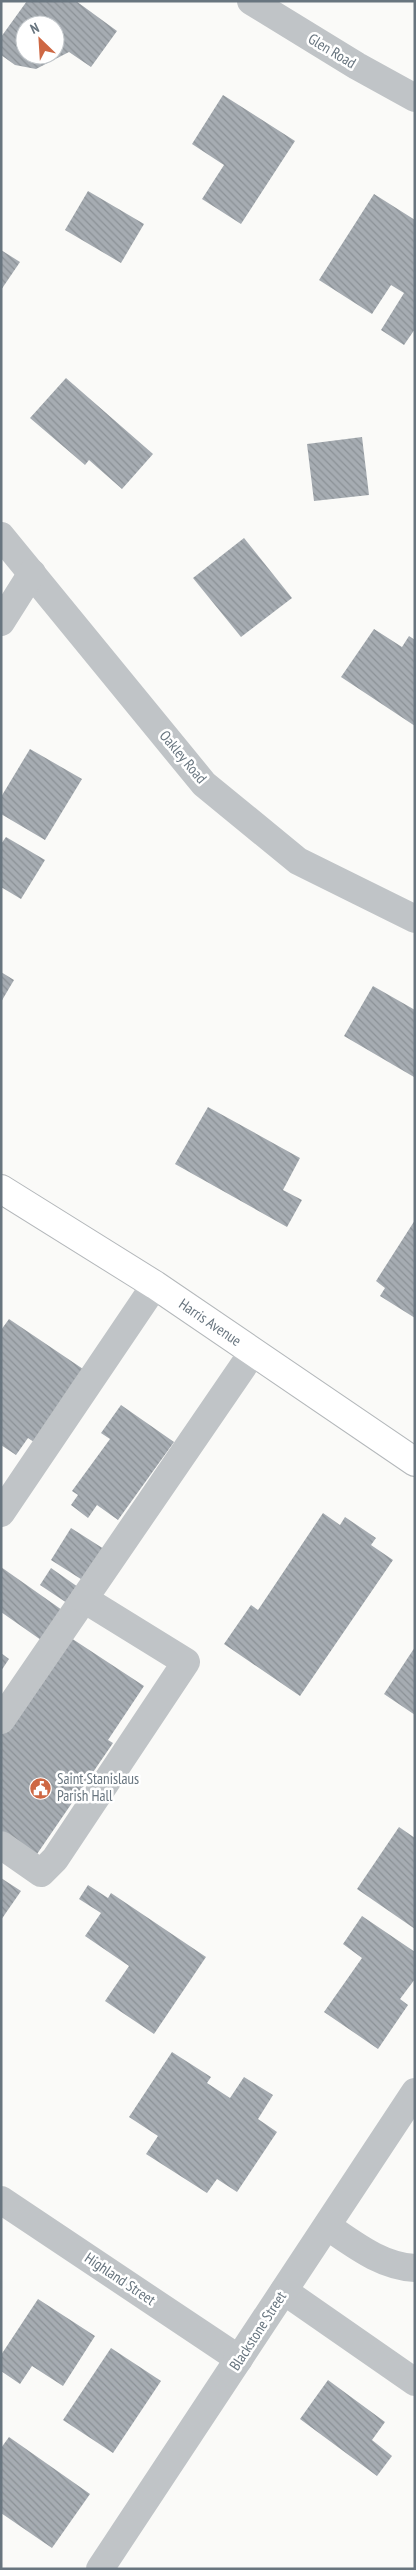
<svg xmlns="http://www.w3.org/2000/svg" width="416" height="2570" viewBox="0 0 416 2570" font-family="'PT Sans Narrow',sans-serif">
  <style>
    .building { fill: url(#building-back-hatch); fill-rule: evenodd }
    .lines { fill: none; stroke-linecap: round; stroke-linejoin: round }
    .major-casing { stroke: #b4b8bb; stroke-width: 30 }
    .minor { stroke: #c0c4c7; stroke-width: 28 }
    .major { stroke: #fff; stroke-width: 28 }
    .labels { text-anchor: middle; stroke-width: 5; stroke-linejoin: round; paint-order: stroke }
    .street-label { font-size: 15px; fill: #68757f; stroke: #fff }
    .poi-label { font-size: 15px; fill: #68757f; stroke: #fff; text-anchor: start }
  </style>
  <defs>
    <pattern id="building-back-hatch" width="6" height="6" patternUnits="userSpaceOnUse" patternTransform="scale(1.25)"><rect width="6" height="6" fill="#a6acb2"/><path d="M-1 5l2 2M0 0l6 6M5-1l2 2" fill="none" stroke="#8b9196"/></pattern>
  </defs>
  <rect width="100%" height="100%" fill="#fafaf8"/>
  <!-- building -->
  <g class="building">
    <path d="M27,1H76L117,31L91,67L69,52L36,69L15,65L1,55V37ZM25,25H55V55H25Z"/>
    <path d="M223,95L295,141L241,224L202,199L224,165L192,144Z"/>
    <path d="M88,191L144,224L121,263L65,230Z"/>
    <path d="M374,194L415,220V329L404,345L381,330L404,293L391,285L372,314L319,280Z"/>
    <path d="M1,250L20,262L1,290Z"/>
    <path d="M66,378L153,454L122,489L89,460L85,465L30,418Z"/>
    <path d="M362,437L369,495L314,501L307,444Z"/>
    <path d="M244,538L292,598L241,637L193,578Z"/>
    <path d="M374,629L402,647L409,636L415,640V726L341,677Z"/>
    <path d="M30,749L82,779L45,840L1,814V797Z"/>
    <path d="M6,837L45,860L21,899L1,887V844Z"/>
    <path d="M1,972L14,980L1,1002Z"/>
    <path d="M373,986L415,1010L414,1077L344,1036Z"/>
    <path d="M208,1107L300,1158L283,1190L302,1200L287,1227L175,1164Z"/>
    <path d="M415,1220V1318L380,1296L385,1288L376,1281Z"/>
    <path d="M9,1319L83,1369L34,1442L28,1438L16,1455L1,1445V1330Z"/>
    <path d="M121,1405L174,1442L118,1520L97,1505L88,1518L71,1505L78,1495L72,1491L110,1439L101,1433Z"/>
    <path d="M323,1513L340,1525L345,1517L376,1538L371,1545L393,1560L300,1696L224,1644L251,1605L258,1610Z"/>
    <path d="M71,1528L104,1549L84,1581L51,1560Z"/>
    <path d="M1,1567L62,1610L41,1640L1,1612Z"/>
    <path d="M51,1568L78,1587L67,1603L40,1585Z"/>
    <path d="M71,1638L144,1686L108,1740L113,1743L35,1857L1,1834V1732Z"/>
    <path d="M415,1647V1715L384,1694Z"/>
    <path d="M1,1653L9,1659L1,1671Z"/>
    <path d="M399,1827L415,1838V1929L357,1889Z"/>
    <path d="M1,1878L21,1891L1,1920Z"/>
    <path d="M88,1885L108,1898L111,1893L206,1957L154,2034L105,2001L129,1966L85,1936L101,1913L79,1899Z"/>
    <path d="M362,1916L415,1952V1979L400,1999L408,2005L378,2049L324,2012L362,1958L343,1944Z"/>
    <path d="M172,2052L211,2077L207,2083L230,2098L244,2077L273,2095L258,2119L277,2132L237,2192L217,2179L207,2193L146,2154L158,2136L129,2117Z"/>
    <path d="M38,2299L95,2336L63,2386L32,2366L20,2384L1,2371V2355Z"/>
    <path d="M111,2348L161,2381L113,2453L63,2420Z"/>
    <path d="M328,2380L385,2422L372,2440L392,2456L377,2476L300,2419Z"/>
    <path d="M9,2437L90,2494L52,2548L1,2513V2448Z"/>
  </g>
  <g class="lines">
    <defs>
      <g id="major">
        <path id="s1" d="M1,1189L155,1285L415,1462"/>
      </g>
    </defs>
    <!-- major casing -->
    <use href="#major" class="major-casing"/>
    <!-- minor -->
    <g class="minor">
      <path d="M251,1L357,66L415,98"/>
      <path d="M1,536L204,784L298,861L415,919"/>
      <path d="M1,622L32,573"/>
      <path d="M1,1513L155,1285"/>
      <path d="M1,1720L253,1352"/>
      <path d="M1,1845L41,1873L55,1859L186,1662L84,1599"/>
      <path d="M1,2200L239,2359"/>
      <path d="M327,2226C355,2245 381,2266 415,2268"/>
      <path d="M284,2291L415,2382"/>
      <path d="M100,2569L415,2092"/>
    </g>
    <!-- major -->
    <use href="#major" class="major"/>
  </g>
  <!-- icons -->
  <defs>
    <symbol id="civic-disc" viewBox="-11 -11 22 22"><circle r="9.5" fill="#ce6844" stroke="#fff"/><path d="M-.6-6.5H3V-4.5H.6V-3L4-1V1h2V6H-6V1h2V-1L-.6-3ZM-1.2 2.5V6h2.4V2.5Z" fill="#fff"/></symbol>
  </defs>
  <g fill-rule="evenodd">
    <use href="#civic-disc" x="28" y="1776" width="25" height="25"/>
  </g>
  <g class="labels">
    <!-- street labels -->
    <g class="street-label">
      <text transform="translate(332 51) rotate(31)" y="5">Glen Road</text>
      <text transform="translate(183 757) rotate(50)" y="5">Oakley Road</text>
      <text dy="5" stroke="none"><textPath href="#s1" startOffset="248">Harris Avenue</textPath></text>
      <text transform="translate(120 2279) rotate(34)" y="5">Highland Street</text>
      <text transform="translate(258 2331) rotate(-57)" y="5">Blackstone Street</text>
    </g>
    <!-- poi labels -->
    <g class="poi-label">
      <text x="57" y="1784">Saint Stanislaus<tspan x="57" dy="17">Parish Hall</tspan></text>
    </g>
  </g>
  <!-- border -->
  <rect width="416" height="2570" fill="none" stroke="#68757f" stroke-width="5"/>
  <!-- north arrow -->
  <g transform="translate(40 40) rotate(335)"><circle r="24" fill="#ffffff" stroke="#c3c8cc"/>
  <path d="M0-4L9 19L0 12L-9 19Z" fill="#ce6844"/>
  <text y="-8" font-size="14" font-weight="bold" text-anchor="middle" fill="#68757f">N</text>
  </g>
</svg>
